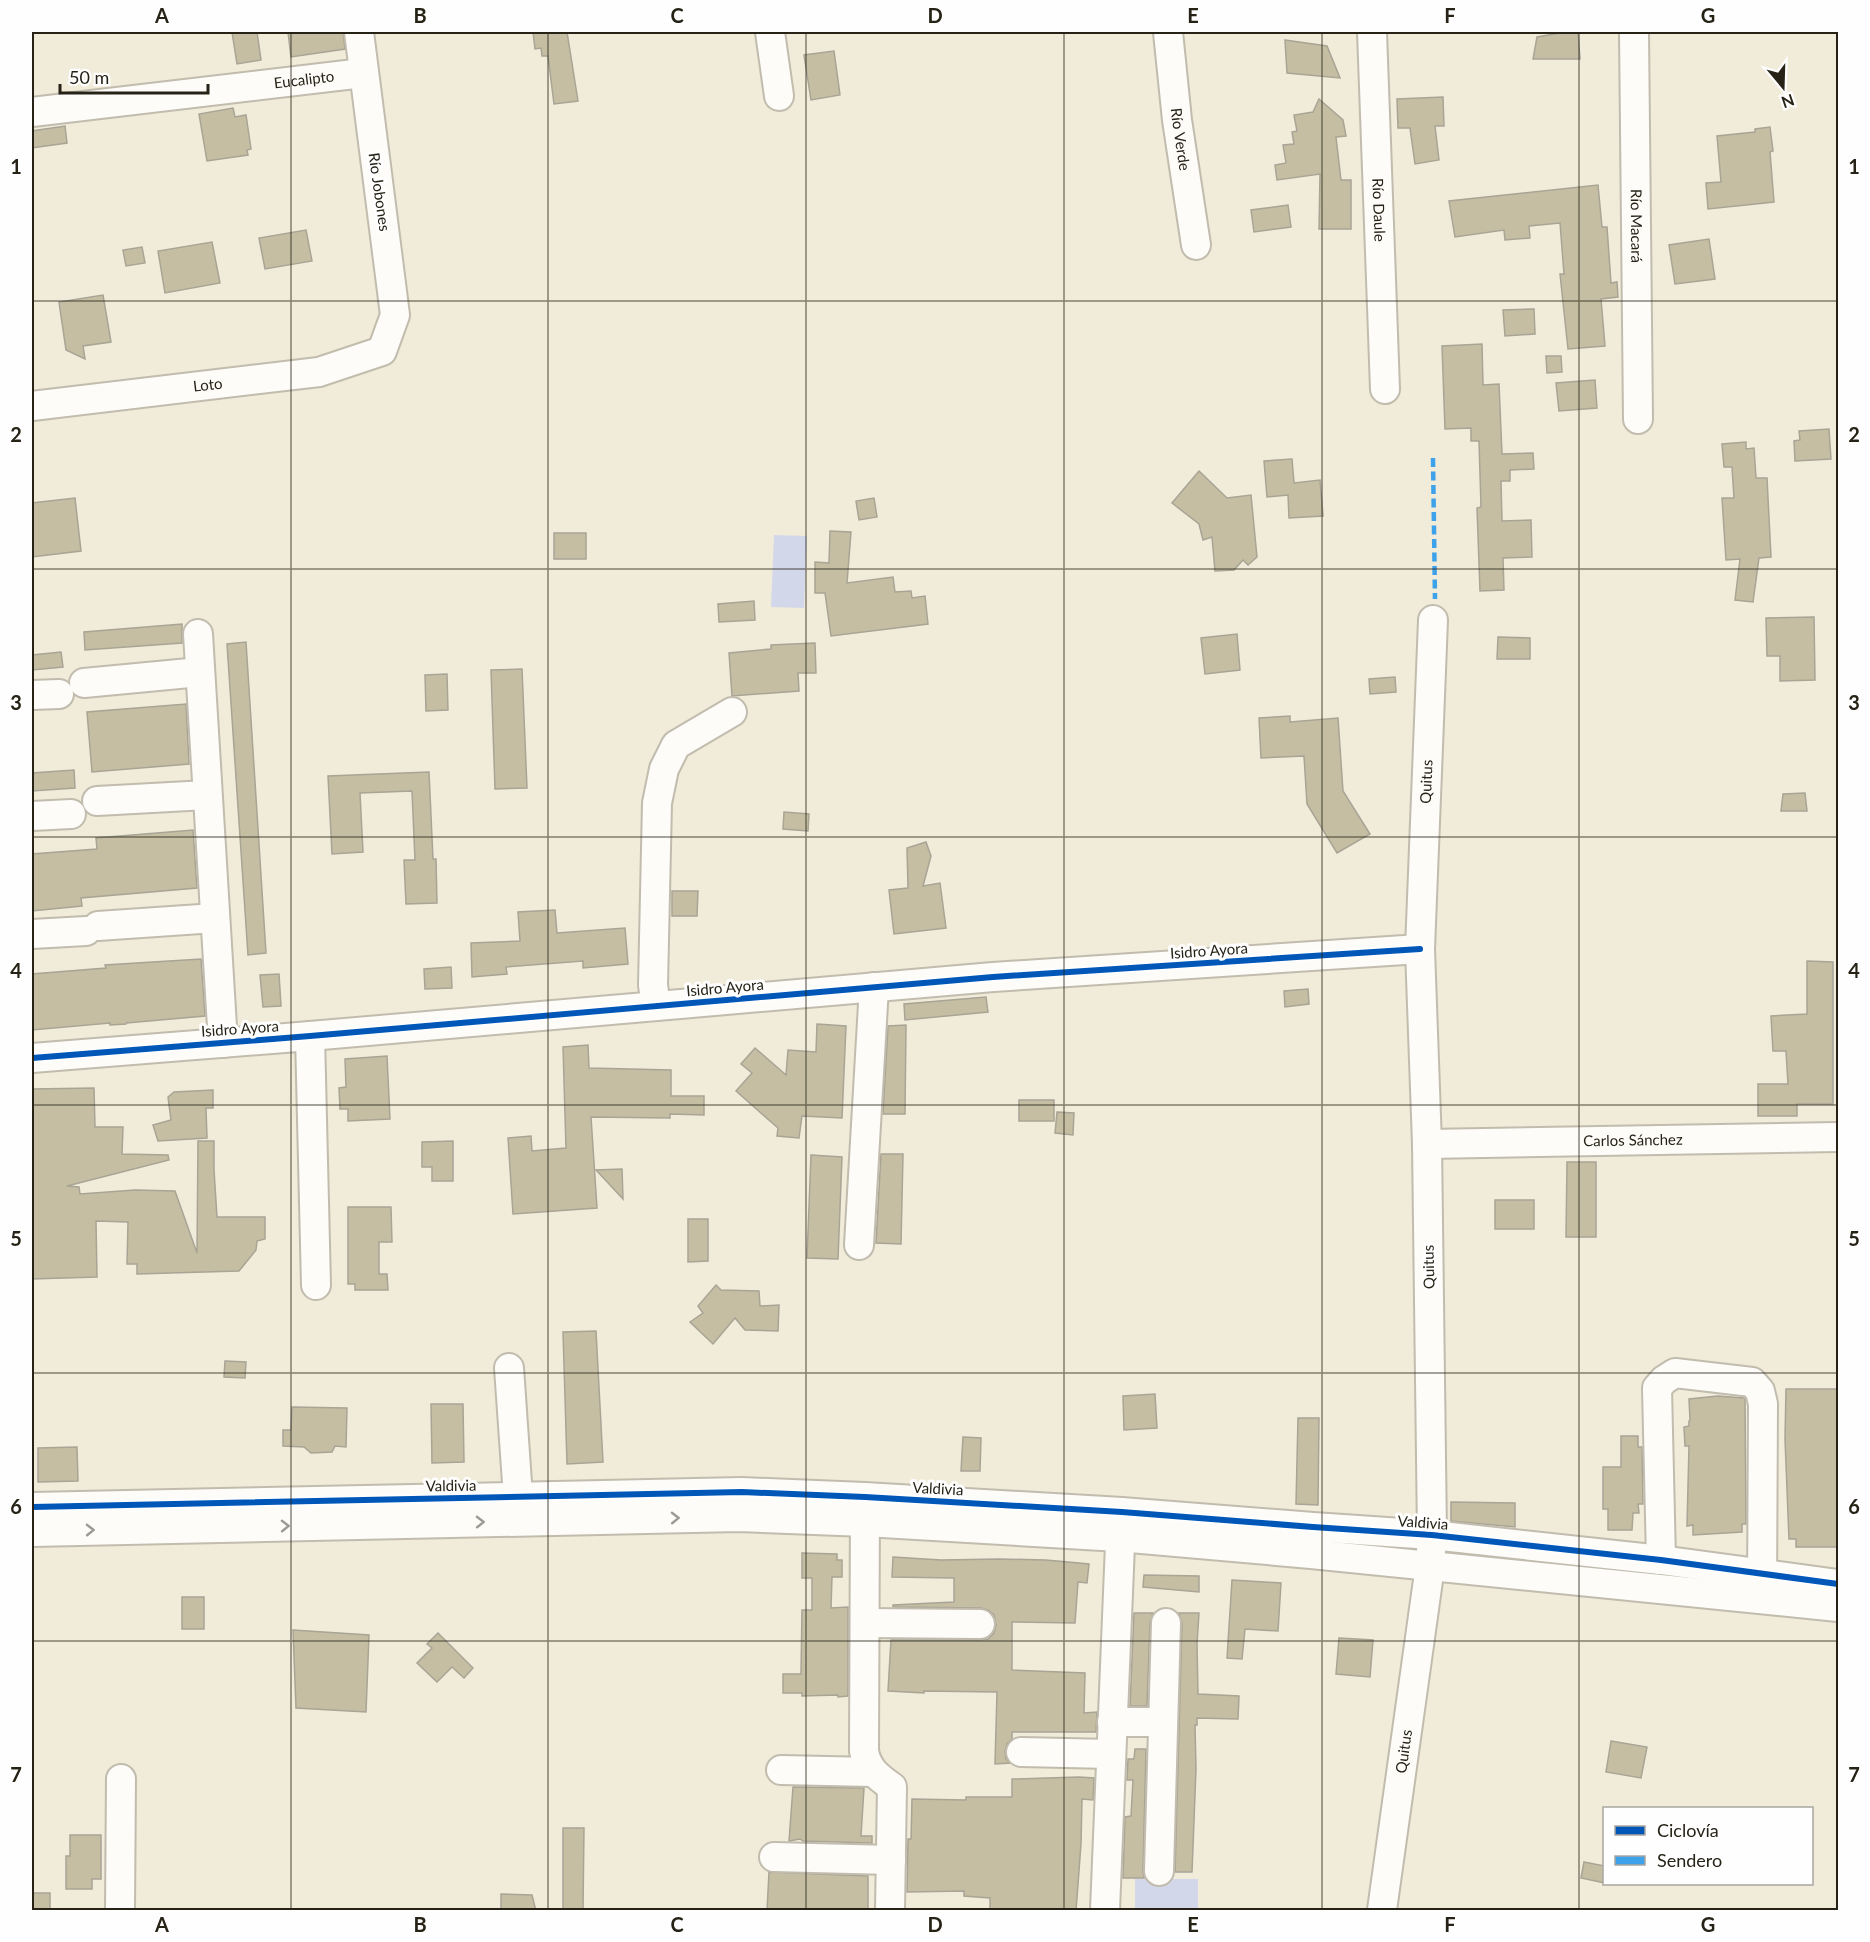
<svg xmlns="http://www.w3.org/2000/svg" width="1870" height="1942" viewBox="0 0 1870 1942" font-family="Lato,sans-serif">
  <style>
    .green { fill: #d3d7ea }
    .building { fill: #c6bea2; stroke: #a8a496; stroke-width: 1.5 }
    .lines { fill: none; stroke-linecap: round; stroke-linejoin: round }
    .minor-casing { stroke: #c1bcae; stroke-width: 32 }
    .minor { stroke: #fdfcf9; stroke-width: 28 }
    .quiet { stroke: #3ea2ea; stroke-width: 4.5; stroke-dasharray: 9 4.5; stroke-linecap: butt }
    .cycleway-casing { stroke: #fefefe; stroke-width: 10 }
    .cycleway { stroke: #0057b8; stroke-width: 6 }
    .oneway { stroke: #9c9a93 }
    .grid { fill: none; stroke: #262216; stroke-width: 1.5; stroke-opacity: 0.55 }
    .labels { text-anchor: middle; stroke-width: 6; stroke-linejoin: round; paint-order: stroke }
    .street-label { font-size: 15px; fill: #262216; stroke: #fefefe }
    .neatline { fill: none; stroke: #262216; stroke-width: 2 }
    .grid-label { font-size: 20px; text-anchor: middle; font-weight: bold; fill: #262216 }
  </style>
  <rect width="100%" height="100%" fill="#f1ebd9"/>
  <!-- green -->
  <g class="green">
    <path d="M774,535L807,536L804,608L771,607Z"/>
    <rect x="1135" y="1879" width="63" height="31"/>
  </g>
  <!-- building -->
  <g class="building">
    <path d="M232,32H257L261,60L237,64Z"/>
    <path d="M288,32H343L345,49L291,57Z"/>
    <path d="M533,32H567L578,101L554,104L548,56H542L541,48L535,49Z"/>
    <path d="M1566,32H1578L1580,59H1533L1537,37Z"/>
    <path d="M1285,40L1327,46L1340,78L1287,73Z"/>
    <path d="M834,51L840,95L811,100L804,55Z"/>
    <path d="M1443,97L1444,126H1435L1439,160L1415,164L1410,128H1398L1397,99Z"/>
    <path d="M1319,99L1343,120L1346,136L1336,137L1341,180H1351V229H1319L1320,174L1277,180L1275,165L1286,163L1283,145L1294,144L1292,132L1297,131L1294,115L1313,112Z"/>
    <path d="M233,108L235,117L246,115L251,149L247,150L248,155L207,161L199,114Z"/>
    <path d="M65,126L67,143L32,148V131Z"/>
    <path d="M1770,127L1773,151L1770,152L1774,202L1708,209L1706,183L1721,182L1717,136L1755,132V129Z"/>
    <path d="M1598,185L1602,227H1607L1611,283L1617,282L1618,297L1601,299L1605,346L1568,349L1560,274H1564L1560,223L1529,226L1530,238L1505,240L1504,230L1455,237L1449,201Z"/>
    <path d="M1288,205L1291,227L1254,232L1251,210Z"/>
    <path d="M306,230L312,261L265,269L259,238Z"/>
    <path d="M1709,239L1715,279L1675,284L1669,245Z"/>
    <path d="M212,242L220,283L165,293L158,251Z"/>
    <path d="M142,247L145,263L126,266L123,250Z"/>
    <path d="M103,295L111,342L83,346L85,359L66,350L59,302Z"/>
    <path d="M1534,309L1535,334L1505,336L1503,310Z"/>
    <path d="M1482,344L1483,385L1499,384L1502,454L1533,453L1534,469L1510,470V481H1501L1502,521L1531,520L1532,557L1503,558L1504,590L1480,591L1477,508L1481,507L1479,441H1471V428L1445,429L1442,346Z"/>
    <path d="M1546,356H1561L1562,372L1547,373Z"/>
    <path d="M1595,380L1597,408L1559,411L1556,383Z"/>
    <path d="M1829,429L1831,459L1795,461L1794,441L1800,440L1799,431Z"/>
    <path d="M1746,442V449L1754,448L1756,478H1767L1771,557L1759,558L1753,602L1735,600L1740,559L1726,560L1722,498H1734L1732,467H1724L1722,444Z"/>
    <path d="M1292,459L1294,483L1320,480L1323,516L1289,518L1288,495L1267,497L1264,461Z"/>
    <path d="M1199,471L1227,498L1251,495L1257,557L1248,565L1243,560L1234,570L1215,571L1212,537L1203,540L1199,524L1172,503Z"/>
    <path d="M75,498L81,551L32,557V503Z"/>
    <path d="M874,498L877,517L859,520L856,501Z"/>
    <path d="M830,531L851,532L847,583L893,577L895,592L911,591L912,598L925,596L928,624L831,636L825,593H815V562L829,563Z"/>
    <rect x="554" y="533" width="32" height="26"/>
    <path d="M754,601L755,620L719,622L718,604Z"/>
    <path d="M1814,617L1815,680L1780,681V656H1767L1766,618Z"/>
    <path d="M182,624V643L85,650L84,632Z"/>
    <path d="M1237,634L1240,670L1205,674L1201,638Z"/>
    <path d="M1498,637L1530,638V659H1497Z"/>
    <path d="M246,642L266,953L248,955L227,644Z"/>
    <path d="M815,643L816,673H798L799,691L732,696L729,653L771,649V645Z"/>
    <path d="M61,652L63,667L32,670V655Z"/>
    <path d="M522,669L527,788L495,789L491,670Z"/>
    <path d="M447,674L448,710L426,711L425,675Z"/>
    <path d="M1395,677L1396,692L1370,694L1369,679Z"/>
    <path d="M186,704L189,764L92,772L87,712Z"/>
    <path d="M1290,716V722L1338,718L1343,791L1370,834L1337,853L1307,804L1304,756L1261,758L1259,718Z"/>
    <path d="M74,770L75,788L32,791V773Z"/>
    <path d="M429,772L433,859H436L437,903L406,904L404,860H415L412,791L360,793L363,852L332,854L328,776Z"/>
    <path d="M1805,793L1807,811H1781L1783,794Z"/>
    <path d="M784,812L809,814L808,831L783,829Z"/>
    <path d="M193,830L197,888L81,898L82,906L32,911V854L97,849L96,838Z"/>
    <path d="M926,842L931,856L923,886L940,883L946,928L894,934L889,890L908,888L907,848Z"/>
    <path d="M672,891H698L697,916H672Z"/>
    <path d="M555,910L557,933L625,928L628,964L583,968V961L506,967L507,974L472,977L471,943L520,941L518,912Z"/>
    <path d="M201,959L205,1016L127,1023V1022L126,1024L110,1025V1023L32,1030V974L106,968L105,965Z"/>
    <path d="M1807,961L1833,962V1104H1797V1116H1758V1084H1788L1786,1051H1773L1771,1016L1807,1014Z"/>
    <path d="M451,967L452,988L425,989L424,969Z"/>
    <path d="M279,974L281,1006L263,1007L260,975Z"/>
    <path d="M1308,989L1309,1004L1285,1007L1284,991Z"/>
    <path d="M986,997L988,1012L905,1020L904,1004Z"/>
    <path d="M817,1024L846,1026L842,1118L802,1116L799,1138L777,1136L778,1128L736,1091L752,1073L741,1064L755,1048L786,1075L788,1050L816,1052Z"/>
    <path d="M906,1025L905,1114H883L888,1026Z"/>
    <path d="M588,1045L589,1068L671,1070V1096H704V1115L670,1114V1118L591,1117L597,1208L513,1214L508,1138L531,1136L532,1151L566,1148L563,1047Z"/>
    <path d="M387,1056L390,1119L348,1121V1109H340L339,1088L346,1087L345,1059Z"/>
    <path d="M94,1088L95,1127H123L122,1154L168,1155L169,1160L67,1186L79,1187L80,1194L135,1190L175,1191L197,1253L198,1141H214V1170L217,1217H265V1239L257,1241L256,1250L239,1271L137,1274V1264H127L128,1222L96,1221L97,1277L32,1279V1089Z"/>
    <path d="M213,1090V1108H206L207,1138L158,1141L153,1125L171,1120L168,1097L174,1092Z"/>
    <rect x="1019" y="1100" width="35" height="21"/>
    <path d="M1057,1112L1074,1113L1073,1135L1055,1133Z"/>
    <path d="M453,1141V1181H432V1167H422V1142Z"/>
    <path d="M881,1154H903L901,1244L876,1243Z"/>
    <path d="M811,1155L842,1157L838,1259L807,1258Z"/>
    <path d="M1567,1162H1596V1237H1566Z"/>
    <path d="M622,1169L623,1199L596,1170Z"/>
    <rect x="1495" y="1200" width="39" height="29"/>
    <path d="M348,1207H391L392,1242H379V1274H387L388,1290H355V1284H348Z"/>
    <path d="M688,1219H708V1261L688,1262Z"/>
    <path d="M716,1285L721,1290L759,1291L760,1306L779,1305L778,1331L745,1330L735,1318L713,1344L690,1322L703,1313L698,1306Z"/>
    <path d="M596,1331L603,1462L567,1464L563,1332Z"/>
    <path d="M225,1361L246,1362L245,1378L224,1377Z"/>
    <path d="M1786,1389H1839V1547H1796V1539H1789L1785,1439Z"/>
    <path d="M1155,1394L1157,1428L1124,1430L1123,1396Z"/>
    <path d="M1718,1396L1744,1398L1745,1399L1746,1524H1742V1532L1693,1535V1525L1687,1526L1689,1446H1685L1684,1427L1689,1426V1421L1690,1420L1689,1399Z"/>
    <path d="M431,1404H463L464,1462L432,1463Z"/>
    <path d="M292,1407L347,1408L346,1447L335,1446L332,1452L311,1453L304,1447L283,1446V1430H291Z"/>
    <path d="M1298,1418H1319L1318,1505L1296,1504Z"/>
    <path d="M1621,1436H1638V1447H1642L1643,1504H1638L1639,1513H1633L1632,1530H1608V1509H1603V1467H1621Z"/>
    <path d="M963,1437L981,1438L980,1471H961Z"/>
    <path d="M77,1447L78,1481L38,1482V1448Z"/>
    <path d="M1451,1502L1515,1503V1527L1451,1521Z"/>
    <path d="M802,1553L837,1554V1560H842V1577H832L831,1608L848,1607V1696L838,1697V1695L802,1696V1693H783V1674H801L802,1610H812V1578H802Z"/>
    <path d="M893,1557L941,1560L999,1559L1046,1560L1089,1564L1087,1583L1078,1582L1075,1623L1012,1622V1670L1085,1673L1084,1713L1097,1712L1096,1732H1012V1739L1007,1744L1005,1751L1006,1759L1010,1763L995,1764L997,1692L924,1691V1693L888,1691L891,1640H980L988,1639L994,1633L996,1625L994,1615L988,1610L981,1608L893,1607V1605L954,1602V1578L892,1577Z"/>
    <path d="M1144,1575L1199,1576V1592L1143,1587Z"/>
    <path d="M1232,1580L1281,1583L1278,1631L1245,1629L1242,1659L1227,1658Z"/>
    <rect x="182" y="1597" width="22" height="32"/>
    <path d="M1134,1613H1153L1150,1623L1147,1706H1130Z"/>
    <path d="M1179,1613H1199L1197,1644L1198,1694L1239,1696L1238,1719L1197,1718V1725H1195L1196,1769L1192,1872H1175L1182,1623Z"/>
    <path d="M293,1630L369,1635L366,1712L296,1708Z"/>
    <path d="M438,1633L473,1668L464,1678L452,1667L437,1682L417,1663L432,1648L427,1644Z"/>
    <path d="M1339,1638L1373,1640L1370,1677L1336,1674Z"/>
    <path d="M1611,1741L1647,1747L1641,1778L1606,1772Z"/>
    <path d="M1135,1749H1146L1143,1871L1144,1878H1123L1125,1817L1131,1816L1133,1780H1127L1128,1759H1134Z"/>
    <path d="M1079,1777L1094,1778L1093,1800L1082,1799L1081,1844L1076,1911H990V1898L964,1896V1891L907,1892L908,1839H911L912,1799L966,1800V1797H1012V1779Z"/>
    <path d="M793,1787L864,1788L861,1836H872V1843L803,1841L800,1839L789,1841Z"/>
    <path d="M563,1828H584L583,1911H563Z"/>
    <path d="M70,1835H101V1879H92V1889H66V1856H70Z"/>
    <path d="M1584,1862L1605,1866V1883L1581,1878Z"/>
    <path d="M769,1872L868,1876V1911H767Z"/>
    <rect x="32" y="1893" width="18" height="18"/>
    <path d="M501,1894L532,1895L536,1911H501Z"/>
  </g>
  <g class="lines">
    <defs>
      <g id="minor">
        <path d="M770,32L779,96"/>
        <path id="s1" d="M1168,32L1177,120L1196,245"/>
        <path id="s2" d="M1372,32L1385,389"/>
        <path id="s3" d="M1634,32L1638,419"/>
        <path id="s4" d="M32,112L363,73"/>
        <path id="s5" d="M32,406L319,372L382,351L395,315L359,32"/>
        <path d="M198,634L223,1043"/>
        <path d="M84,683L200,672"/>
        <path d="M32,695L59,694"/>
        <path d="M97,801L207,795"/>
        <path d="M32,816L71,814"/>
        <path d="M98,926L215,918"/>
        <path d="M32,934L86,931"/>
        <path d="M656,1006L653,985L657,803L664,769L676,745L732,712"/>
        <path d="M310,1036L316,1285"/>
        <path d="M32,1058L310,1036L993,977L1420,949"/>
        <path id="s6" d="M1427,1144L1838,1137"/>
        <path d="M859,1245L874,987"/>
        <path d="M509,1368L518,1497"/>
        <path d="M865,1505L864,1751C867,1769 878,1777 892,1787L890,1910"/>
        <path d="M32,1507L742,1492L865,1497L1122,1512L1313,1527L1432,1535L1661,1560L1838,1584"/>
        <path d="M32,1532L739,1517L865,1522L1119,1537L1311,1554L1838,1607"/>
        <path d="M1661,1560L1657,1388L1664,1380L1675,1373L1752,1382L1760,1391L1763,1404L1762,1593"/>
        <path d="M865,1623L980,1624"/>
        <path d="M1112,1722H1163"/>
        <path d="M1021,1752L1111,1754"/>
        <path d="M781,1770L873,1772"/>
        <path d="M774,1857L891,1860"/>
        <path d="M1159,1871L1166,1623"/>
        <path d="M120,1910L121,1779"/>
        <path d="M1105,1910L1121,1520"/>
        <path id="s7" d="M1382,1910L1430,1566L1432,1535L1427,1144L1420,949L1433,620"/>
      </g>
    </defs>
    <!-- minor casing -->
    <use href="#minor" class="minor-casing"/>
    <!-- minor -->
    <use href="#minor" class="minor"/>
    <!-- quiet -->
    <path class="quiet" d="M1433,458L1435,599"/>
    <defs>
      <g id="cycleway">
        <path d="M32,1058L310,1036L993,977L1420,949"/>
        <path d="M32,1507L742,1492L865,1497L1122,1512L1313,1527L1432,1535L1661,1560L1838,1584"/>
      </g>
    </defs>
    <!-- cycleway casing -->
    <use href="#cycleway" class="cycleway-casing"/>
    <!-- cycleway -->
    <use href="#cycleway" class="cycleway"/>
  </g>
  <!-- one-way arrows -->
  <defs><path id="oneway-chevron" d="M-2-3.5L2.5 0L-2 3.5" fill="none" stroke-width="1.6" stroke-linecap="round" stroke-linejoin="round" transform="scale(1.5)"/></defs>
  <g class="oneway">
    <use href="#oneway-chevron" transform="translate(675 1518) rotate(-1)"/>
    <use href="#oneway-chevron" transform="translate(480 1522) rotate(-1)"/>
    <use href="#oneway-chevron" transform="translate(285 1526) rotate(-1)"/>
    <use href="#oneway-chevron" transform="translate(90 1530) rotate(-1)"/>
  </g>
  <!-- grid -->
  <path class="grid" d="M291,32V1910M548,32V1910M806,32V1910M1064,32V1910M1322,32V1910M1579,32V1910M32,301H1838M32,569H1838M32,837H1838M32,1105H1838M32,1373H1838M32,1641H1838"/>
  <g class="labels">
    <!-- street labels -->
    <g class="street-label">
      <text dy="5" stroke="none"><textPath href="#s4" startOffset="274">Eucalipto</textPath></text>
      <text dy="5" stroke="none"><textPath href="#s1" startOffset="108">Río Verde</textPath></text>
      <text transform="translate(379 192) rotate(82)" y="5">Río Jobones</text>
      <text dy="5" stroke="none"><textPath href="#s2" startOffset="178">Río Daule</textPath></text>
      <text dy="5" stroke="none"><textPath href="#s3" startOffset="194">Río Macará</textPath></text>
      <text dy="5" stroke="none"><textPath href="#s5" startOffset="177">Loto</textPath></text>
      <text dy="5" stroke="none"><textPath href="#s7" startOffset="1132">Quitus</textPath></text>
      <text transform="translate(1209 951) rotate(-4)" y="5">Isidro Ayora</text>
      <text transform="translate(725 988) rotate(-5)" y="5">Isidro Ayora</text>
      <text transform="translate(240 1029) rotate(-4)" y="5">Isidro Ayora</text>
      <text dy="5" stroke="none"><textPath href="#s6" startOffset="206">Carlos Sánchez</textPath></text>
      <text transform="translate(1429 1267) rotate(-91)" y="5">Quitus</text>
      <text transform="translate(451 1486) rotate(-1)" y="5">Valdivia</text>
      <text transform="translate(938 1489) rotate(3)" y="5">Valdivia</text>
      <text transform="translate(1423 1523) rotate(4)" y="5">Valdivia</text>
      <text dy="5" stroke="none"><textPath href="#s7" startOffset="160">Quitus</textPath></text>
    </g>
  </g>
  <!-- border -->
  <rect width="1870" height="1942" fill="none" stroke="#fefefe" stroke-width="66"/>
  <!-- legend -->
  <rect x="1603" y="1807" width="210" height="78" fill="#fefefe" stroke="#a8a6a1" stroke-width="1.5"/>
  <rect x="1615" y="1826" width="30" height="9" fill="#0057b8" stroke="#a8a6a1" stroke-width="1.5"/>
  <text x="1657" y="1837" font-size="18" fill="#262216">Ciclovía</text>
  <rect x="1615" y="1856" width="30" height="9" fill="#3ea2ea" stroke="#a8a6a1" stroke-width="1.5"/>
  <text x="1657" y="1867" font-size="18" fill="#262216">Sendero</text>
  <!-- north arrow -->
  <g transform="translate(1783 87) rotate(161)" stroke="#fefefe" stroke-width="4.5" paint-order="stroke">
  <path d="M0-4.5L10 22L0 15L-10 22Z" fill="#262216"/>
  <text y="-9" font-size="16" font-weight="bold" text-anchor="middle" fill="#262216">N</text>
  </g>
  <!-- scale -->
  <path d="M60 84v9h148v-9" fill="none" stroke="#262216" stroke-width="3"/>
  <text x="69" y="84" font-size="18" fill="#262216" stroke="#fefefe" stroke-width="4.5" paint-order="stroke">50 m</text>
  <rect x="33" y="33" width="1804" height="1876" class="neatline"/>
  <g class="grid-label">
    <text x="162" y="23">A</text>
    <text x="420" y="23">B</text>
    <text x="677" y="23">C</text>
    <text x="935" y="23">D</text>
    <text x="1193" y="23">E</text>
    <text x="1450" y="23">F</text>
    <text x="1708" y="23">G</text>
    <text x="16" y="174">1</text>
    <text x="1854" y="174">1</text>
    <text x="16" y="442">2</text>
    <text x="1854" y="442">2</text>
    <text x="16" y="710">3</text>
    <text x="1854" y="710">3</text>
    <text x="16" y="978">4</text>
    <text x="1854" y="978">4</text>
    <text x="16" y="1246">5</text>
    <text x="1854" y="1246">5</text>
    <text x="16" y="1514">6</text>
    <text x="1854" y="1514">6</text>
    <text x="16" y="1782">7</text>
    <text x="1854" y="1782">7</text>
    <text x="162" y="1932">A</text>
    <text x="420" y="1932">B</text>
    <text x="677" y="1932">C</text>
    <text x="935" y="1932">D</text>
    <text x="1193" y="1932">E</text>
    <text x="1450" y="1932">F</text>
    <text x="1708" y="1932">G</text>
  </g>
</svg>
